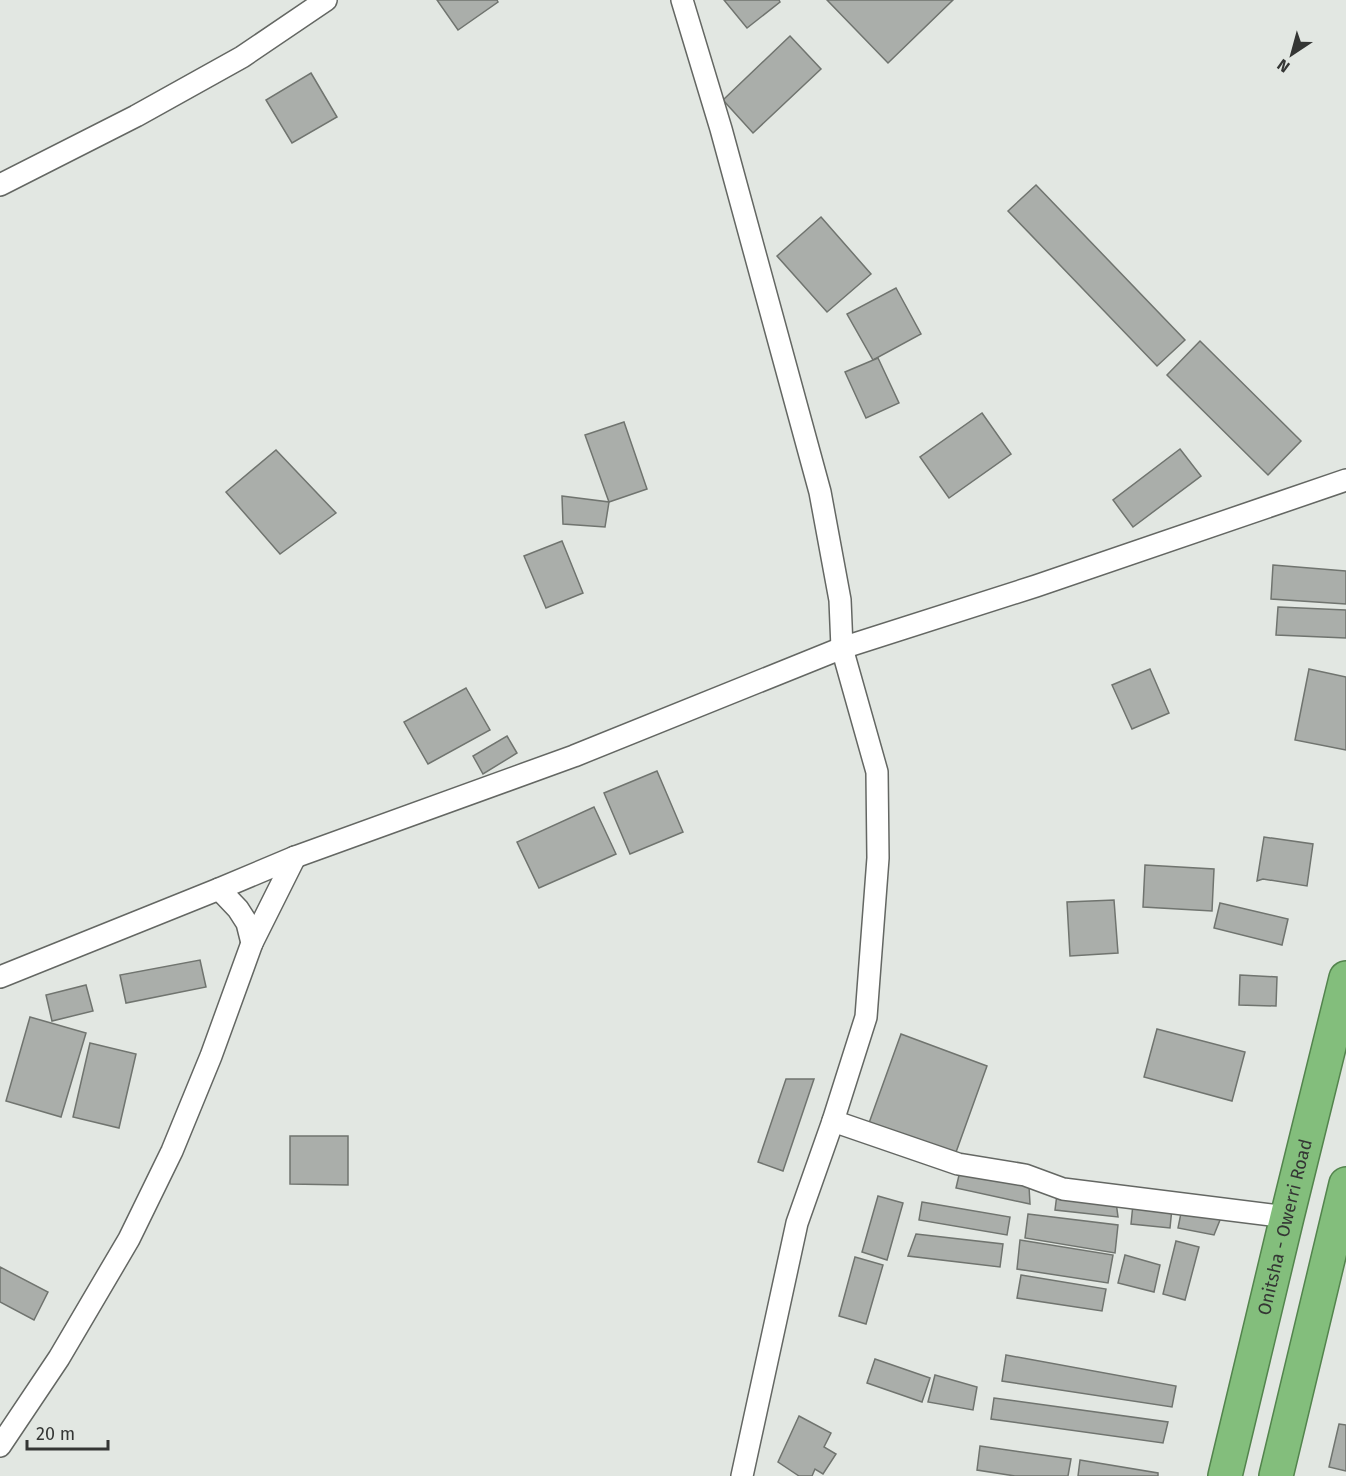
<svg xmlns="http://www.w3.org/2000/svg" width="1346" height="1476" viewBox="0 0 1346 1476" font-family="'Fira Sans',sans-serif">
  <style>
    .building { fill: #aaaeaa; stroke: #70746f; stroke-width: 1.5 }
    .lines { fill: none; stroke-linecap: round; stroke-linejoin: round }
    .minor-casing { stroke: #646763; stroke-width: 24 }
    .trunk-casing { stroke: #53844d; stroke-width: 36 }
    .minor { stroke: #fff; stroke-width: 21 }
    .trunk { stroke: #83be7c; stroke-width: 33 }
    .labels { text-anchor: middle; stroke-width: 4.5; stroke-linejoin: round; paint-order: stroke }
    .street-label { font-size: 18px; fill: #343634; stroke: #e2e7e2 }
  </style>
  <rect width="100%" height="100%" fill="#e2e7e2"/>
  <!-- building -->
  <g class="building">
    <path d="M437,0H497L498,2L458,30Z"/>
    <path d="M724,0H779L780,2L747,28Z"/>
    <path d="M827,0H953L888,63Z"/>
    <path d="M790,36L821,69L753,133L723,100Z"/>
    <path d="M311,73L337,117L292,143L266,100Z"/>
    <path d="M1036,185L1185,340L1157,366L1008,211Z"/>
    <path d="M821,217L871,274L827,312L777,256Z"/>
    <path d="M896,288L921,334L873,360L847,314Z"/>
    <path d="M1200,341L1301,441L1268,475L1167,375Z"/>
    <path d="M878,358L899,403L866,418L845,372Z"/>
    <path d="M982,413L1011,454L949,498L920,457Z"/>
    <path d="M624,422L647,489L609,502L585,435Z"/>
    <path d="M1180,449L1201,476L1133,527L1113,500Z"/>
    <path d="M276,450L336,513L280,554L226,492Z"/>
    <path d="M562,496L609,502L605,527L563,524Z"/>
    <path d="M562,541L583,593L546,608L524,556Z"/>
    <path d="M1273,565L1346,571V604L1271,599Z"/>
    <path d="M1278,607L1346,610V638L1276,635Z"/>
    <path d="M1150,669L1169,713L1132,729L1112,685Z"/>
    <path d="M1309,669L1346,677V750L1295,740Z"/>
    <path d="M466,688L490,730L428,764L404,722Z"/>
    <path d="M507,736L517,753L483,774L473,756Z"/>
    <path d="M657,771L683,832L630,854L604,793Z"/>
    <path d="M594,807L616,854L539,888L517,842Z"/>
    <path d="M1264,837L1313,844L1307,886L1263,879L1257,881Z"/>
    <path d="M1145,865L1214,869L1212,911L1143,907Z"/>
    <path d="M1114,900L1118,953L1070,956L1067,902Z"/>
    <path d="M1220,903L1288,919L1282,945L1214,928Z"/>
    <path d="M200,960L206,987L126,1003L120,975Z"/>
    <path d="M1240,975L1277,977L1276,1006L1239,1005Z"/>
    <path d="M86,985L93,1011L52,1021L46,995Z"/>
    <path d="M30,1017L86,1033L61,1117L6,1101Z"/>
    <path d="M1157,1029L1245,1052L1232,1101L1144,1077Z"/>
    <path d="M901,1034L987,1066L955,1155L869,1123Z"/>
    <path d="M90,1043L136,1054L119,1128L73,1117Z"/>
    <path d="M786,1079H814L783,1171L758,1162Z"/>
    <path d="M290,1136H348V1185L290,1184Z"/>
    <path d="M960,1171L1029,1186L1030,1204L956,1188Z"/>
    <path d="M1057,1194L1116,1202L1118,1217L1055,1210Z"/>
    <path d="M878,1196L903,1203L887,1260L862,1252Z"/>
    <path d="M922,1202L1010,1217L1007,1235L919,1220Z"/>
    <path d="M1133,1204L1172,1208L1170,1228L1131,1224Z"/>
    <path d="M1182,1208L1222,1215L1214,1235L1178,1228Z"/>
    <path d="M1028,1214L1118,1225L1115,1253L1025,1238Z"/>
    <path d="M916,1234L1003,1244L1000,1267L908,1256Z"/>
    <path d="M1020,1240L1113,1255L1108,1283L1017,1269Z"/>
    <path d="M1176,1241L1199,1247L1185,1300L1163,1294Z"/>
    <path d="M1125,1255L1160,1265L1154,1292L1118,1283Z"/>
    <path d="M855,1257L883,1265L866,1324L839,1316Z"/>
    <path d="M0,1267L48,1292L34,1320L0,1302Z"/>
    <path d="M1021,1275L1106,1289L1102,1311L1017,1298Z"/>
    <path d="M1006,1355L1176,1386L1172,1407L1002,1381Z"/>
    <path d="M875,1359L930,1378L922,1402L867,1383Z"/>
    <path d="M935,1375L977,1387L973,1410L928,1402Z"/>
    <path d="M994,1398L1168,1422L1163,1443L991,1419Z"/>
    <path d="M799,1416L831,1433L824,1447L836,1454L823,1474L815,1469L812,1476H799L778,1462Z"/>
    <path d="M1339,1424L1346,1425V1471L1329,1467Z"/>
    <path d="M980,1446L1071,1459L1068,1476H1015L977,1470Z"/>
    <path d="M1080,1460L1158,1473V1476H1078Z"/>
  </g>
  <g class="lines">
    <defs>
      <g id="minor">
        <path d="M682,0L721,129L820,492L840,600L842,648L877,772L878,858L866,1017L833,1121L797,1223L742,1476"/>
        <path d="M0,185L136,116L242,57L326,0"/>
        <path d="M219,889L238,909L247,923L252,943"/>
        <path d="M0,977L219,889L295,857L574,756L842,648L1036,586L1346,480"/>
        <path d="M833,1121L958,1164L1025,1175L1063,1189L1287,1217"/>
        <path d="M0,1446L59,1358L129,1239L172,1151L211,1056L252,943L295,857"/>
      </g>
      <g id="trunk">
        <path id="s1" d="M1225,1476L1287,1217L1346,978"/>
        <path d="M1276,1476L1346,1184"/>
      </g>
    </defs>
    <!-- minor casing -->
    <use href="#minor" class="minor-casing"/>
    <!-- trunk casing -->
    <use href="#trunk" class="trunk-casing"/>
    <!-- minor -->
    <use href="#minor" class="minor"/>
    <!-- trunk -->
    <use href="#trunk" class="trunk"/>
  </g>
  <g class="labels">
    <!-- street labels -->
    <g class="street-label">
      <text dy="6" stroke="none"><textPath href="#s1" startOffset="256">Onitsha - Owerri Road</textPath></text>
    </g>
  </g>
  <!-- north arrow -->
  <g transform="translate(1292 54) rotate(216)" stroke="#e2e7e2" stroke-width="4.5" paint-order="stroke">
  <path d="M0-4.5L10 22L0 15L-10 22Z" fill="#343634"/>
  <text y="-9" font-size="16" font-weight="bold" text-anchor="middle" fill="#343634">N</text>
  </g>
  <!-- scale -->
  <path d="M27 1440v9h81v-9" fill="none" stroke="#343634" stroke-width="3"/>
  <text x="36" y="1440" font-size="18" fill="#343634" stroke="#e2e7e2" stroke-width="4.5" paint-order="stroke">20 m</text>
</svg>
